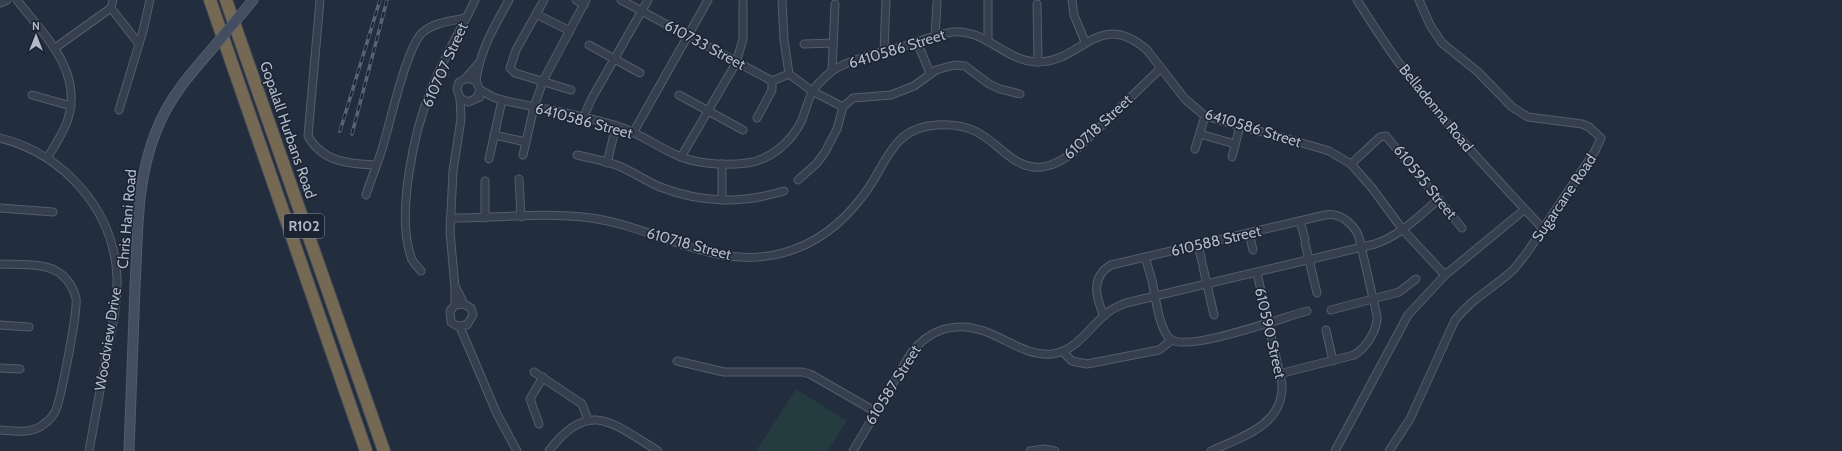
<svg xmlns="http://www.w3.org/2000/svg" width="1842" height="451" viewBox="0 0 1842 451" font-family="Cabin,sans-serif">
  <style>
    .green { fill: #243b3f }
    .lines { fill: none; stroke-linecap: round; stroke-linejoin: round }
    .street-casing { stroke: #545d6c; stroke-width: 9 }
    .secondary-casing { stroke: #545d6c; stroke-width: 11 }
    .highway-casing { stroke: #414a59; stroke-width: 14 }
    .street { stroke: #363f4e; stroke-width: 7 }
    .secondary { stroke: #444e61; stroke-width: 9 }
    .highway { stroke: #756953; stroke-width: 12 }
    .rail-casing { stroke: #586375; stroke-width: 3.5 }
    .rail { stroke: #1b2433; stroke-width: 2; stroke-dasharray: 6; stroke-linecap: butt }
    .secondary-bridge-casing { stroke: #545d6c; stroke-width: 11; stroke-linecap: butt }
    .secondary-bridge { stroke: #444e61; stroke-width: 9 }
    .labels { text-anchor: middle; stroke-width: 3; stroke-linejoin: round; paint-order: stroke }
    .shield { fill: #1b2433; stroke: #858d9c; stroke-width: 1 }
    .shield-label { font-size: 14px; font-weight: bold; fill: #b2bac9 }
    .street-label { font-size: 15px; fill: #b2bac9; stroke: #1b2433 }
  </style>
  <rect width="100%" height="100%" fill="#222d3e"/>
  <!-- green -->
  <path class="green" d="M796,389L847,421L828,451H756Z"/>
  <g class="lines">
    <defs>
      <g id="street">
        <path d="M17,0C44,35 83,71 68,119C64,132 55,145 48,157"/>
        <path d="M320,0L308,136C322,162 349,164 376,165"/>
        <path d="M544,0L516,50L510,68L515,73L571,90"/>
        <path d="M576,0L584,5"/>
        <path d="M621,0L772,81L789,74"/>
        <path d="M782,0L784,40L789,74L812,91L843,107"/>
        <path d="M1072,0L1074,15L1085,42"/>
        <path d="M1357,0C1375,28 1393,57 1414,83C1454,134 1499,181 1543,229"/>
        <path d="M0,3L7,0"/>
        <path d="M1037,4L1038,62"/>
        <path d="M111,8L139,44"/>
        <path d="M536,14L570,31"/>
        <path d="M935,36L937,3"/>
        <path d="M988,41V0"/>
        <path d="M917,42L930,73"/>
        <path d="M804,44L833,43"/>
        <path d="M589,45L640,73"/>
        <path d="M55,48L111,8L113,0"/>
        <path d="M884,52L886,0"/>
        <path d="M832,71L835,4"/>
        <path d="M465,79L479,63"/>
        <path d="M476,81C480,50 494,27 509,0"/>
        <path d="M480,90L493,97L502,100C542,109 584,115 623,128C640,134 655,145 672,153C693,164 723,166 747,163C771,160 792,141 802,120C805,111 808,101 812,92C816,85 826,76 832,71C849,59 887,51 908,45C923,40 937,34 953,32C960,31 968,33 975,35C996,43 1014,62 1038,62C1082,62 1099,8 1147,50L1185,99L1205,116L1316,147L1329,151L1351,164L1372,188L1403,230L1445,275"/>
        <path d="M32,95L71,106"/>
        <path d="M679,95L743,130"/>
        <path d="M460,98L468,102L480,97"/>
        <path d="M119,110L143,31L150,0"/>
        <path d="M583,118L592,98L648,0"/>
        <path d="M757,118L772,90V81"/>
        <path d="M633,133L708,0"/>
        <path d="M1200,134L1235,144"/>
        <path d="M494,135L526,142"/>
        <path d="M0,138C64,154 114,210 117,277C118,303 112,327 107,352C101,385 95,418 89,451"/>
        <path d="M1195,149L1205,116"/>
        <path d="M523,155L534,107L543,81L586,0"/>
        <path d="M577,155C591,158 606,161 619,166C633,172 646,181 660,187C702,203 741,204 784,191"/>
        <path d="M681,157L736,63L743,39V2"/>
        <path d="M1232,157L1240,126"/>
        <path d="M489,159L502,100"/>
        <path d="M607,163L616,126"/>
        <path d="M722,164V200"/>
        <path d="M1351,164L1380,137L1386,136L1462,228"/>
        <path d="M519,179L521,217"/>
        <path d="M798,180L817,163L825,152L837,129L843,107L853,98L891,95L914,86L936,70L954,65L965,66L989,84L1000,89L1020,94"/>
        <path d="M485,181V218"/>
        <path d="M366,195C371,179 378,163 383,146C390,123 407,45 423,32C435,22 452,21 466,18"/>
        <path d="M0,208L53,212"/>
        <path d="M450,218C497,218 545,212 591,218C657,227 718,273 786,252C817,243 843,222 862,197C886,168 890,127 937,125C949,124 964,126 975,131C988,137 998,148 1009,156C1033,175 1054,168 1076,150L1161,68"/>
        <path d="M1300,221L1305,239"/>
        <path d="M1249,233L1253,250"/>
        <path d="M1305,243L1317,293"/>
        <path d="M1198,245L1202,262"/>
        <path d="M1145,257L1151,277"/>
        <path d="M0,264C18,265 48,262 62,275C69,281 74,290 76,298C78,312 62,391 57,407C55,413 50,420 44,424C32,434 15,431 0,430"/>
        <path d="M1203,267L1214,315"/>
        <path d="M421,271C418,267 412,262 411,257C396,214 414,131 431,90C443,59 461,30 475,0"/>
        <path d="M1152,280C1155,295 1159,329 1170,339C1187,353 1284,317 1307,311"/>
        <path d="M456,288L464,304L471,308L473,315L467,325L457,326L451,322L450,311L455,305L464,304"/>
        <path d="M455,305V287L450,232L453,171L461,119L460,98L457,89L459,82L468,78L476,81L480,90L477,97"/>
        <path d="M1331,310L1399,292L1416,279"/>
        <path d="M1104,316C1096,298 1090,277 1111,265L1325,215C1340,212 1354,224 1359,237L1377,316C1378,330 1366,348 1354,355L1279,374"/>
        <path d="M0,325L29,327"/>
        <path d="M460,327L497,414L517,451"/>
        <path d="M1326,330L1333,361"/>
        <path d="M1063,352L1072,361L1087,364L1159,350L1172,340"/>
        <path d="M677,361L724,372H802L810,374L876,412"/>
        <path d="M0,368L20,369"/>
        <path d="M534,372L582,404L588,420"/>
        <path d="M539,424L530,399L543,377"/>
        <path d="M549,451C588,398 613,423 658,451"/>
        <path d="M853,451L911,353C929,330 954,321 984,331C1007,339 1026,356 1052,354C1077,351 1089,327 1107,313C1113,308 1119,306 1126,303L1375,244C1401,235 1419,216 1439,199"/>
        <path d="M1030,451L1044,449L1055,451"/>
        <path d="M1211,451C1242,437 1284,425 1282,384L1257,273"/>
        <path d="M1335,451L1408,315L1445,275L1524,210"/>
        <path d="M1389,451L1410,419L1455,320C1471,299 1495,287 1514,269C1518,264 1522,259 1526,254L1595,151L1601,138L1589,127L1582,124L1528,117L1512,107L1478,72L1442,43L1430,25L1419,0"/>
      </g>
      <g id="secondary">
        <path d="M243,12L253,0"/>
        <path d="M129,451C131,396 133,342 135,287C138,234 136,179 157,129C169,98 191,73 212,49"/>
      </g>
      <g id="highway">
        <path d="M210,0L366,451"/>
        <path d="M226,0L384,451"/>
      </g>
    </defs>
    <!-- street casing -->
    <use href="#street" class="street-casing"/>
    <!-- secondary casing -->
    <use href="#secondary" class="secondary-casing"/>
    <!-- highway casing -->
    <use href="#highway" class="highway-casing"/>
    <!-- street -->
    <use href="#street" class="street"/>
    <!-- secondary -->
    <use href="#secondary" class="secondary"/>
    <!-- highway -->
    <use href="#highway" class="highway"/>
    <defs>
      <g id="rail">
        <path d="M340,131L380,0"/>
        <path d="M352,134L387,0"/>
      </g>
    </defs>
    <!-- rail casing -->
    <use href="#rail" class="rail-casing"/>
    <!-- rail -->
    <use href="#rail" class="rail"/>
    <defs>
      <path id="secondary-bridge" d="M212,49L243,12"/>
    </defs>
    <!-- secondary-bridge casing -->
    <use href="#secondary-bridge" class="secondary-bridge-casing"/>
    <!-- secondary-bridge -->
    <use href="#secondary-bridge" class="secondary-bridge"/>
  </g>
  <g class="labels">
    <!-- shield labels -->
    <rect class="shield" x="284" y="214" width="40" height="24" rx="3"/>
    <g class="shield-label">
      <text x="304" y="231">R102</text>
    </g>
    <!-- street labels -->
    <g class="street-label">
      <text transform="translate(705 45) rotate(28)" y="5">610733 Street</text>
      <text transform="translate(897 49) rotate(-17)" y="5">6410586 Street</text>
      <text transform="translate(445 65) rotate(-66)" y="5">610707 Street</text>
      <text transform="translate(1436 108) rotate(51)" y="5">Belladonna Road</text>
      <text transform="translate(584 121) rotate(15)" y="5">6410586 Street</text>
      <text transform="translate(1098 127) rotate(-43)" y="5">610718 Street</text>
      <text transform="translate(1253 128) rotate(17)" y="5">6410586 Street</text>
      <text transform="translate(288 130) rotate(71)" y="5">Gopalall Hurbans Road</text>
      <text transform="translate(1425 182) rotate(51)" y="5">610595 Street</text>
      <text transform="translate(1564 198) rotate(-56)" y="5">Sugarcane Road</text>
      <text transform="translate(127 219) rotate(-85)" y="5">Chris Hani Road</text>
      <text transform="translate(1216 241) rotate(-13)" y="5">610588 Street</text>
      <text transform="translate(689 244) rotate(15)" y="5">610718 Street</text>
      <text transform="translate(1270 333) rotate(77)" y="5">610590 Street</text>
      <text transform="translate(108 339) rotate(-81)" y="5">Woodview Drive</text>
      <text transform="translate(893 385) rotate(-58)" y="5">610587 Street</text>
    </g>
  </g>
  <!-- north arrow -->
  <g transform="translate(36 36)" stroke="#1b2433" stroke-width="3" paint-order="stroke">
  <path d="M0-3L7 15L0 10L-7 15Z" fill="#b2bac9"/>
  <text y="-6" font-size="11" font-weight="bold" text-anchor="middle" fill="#b2bac9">N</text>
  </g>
</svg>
